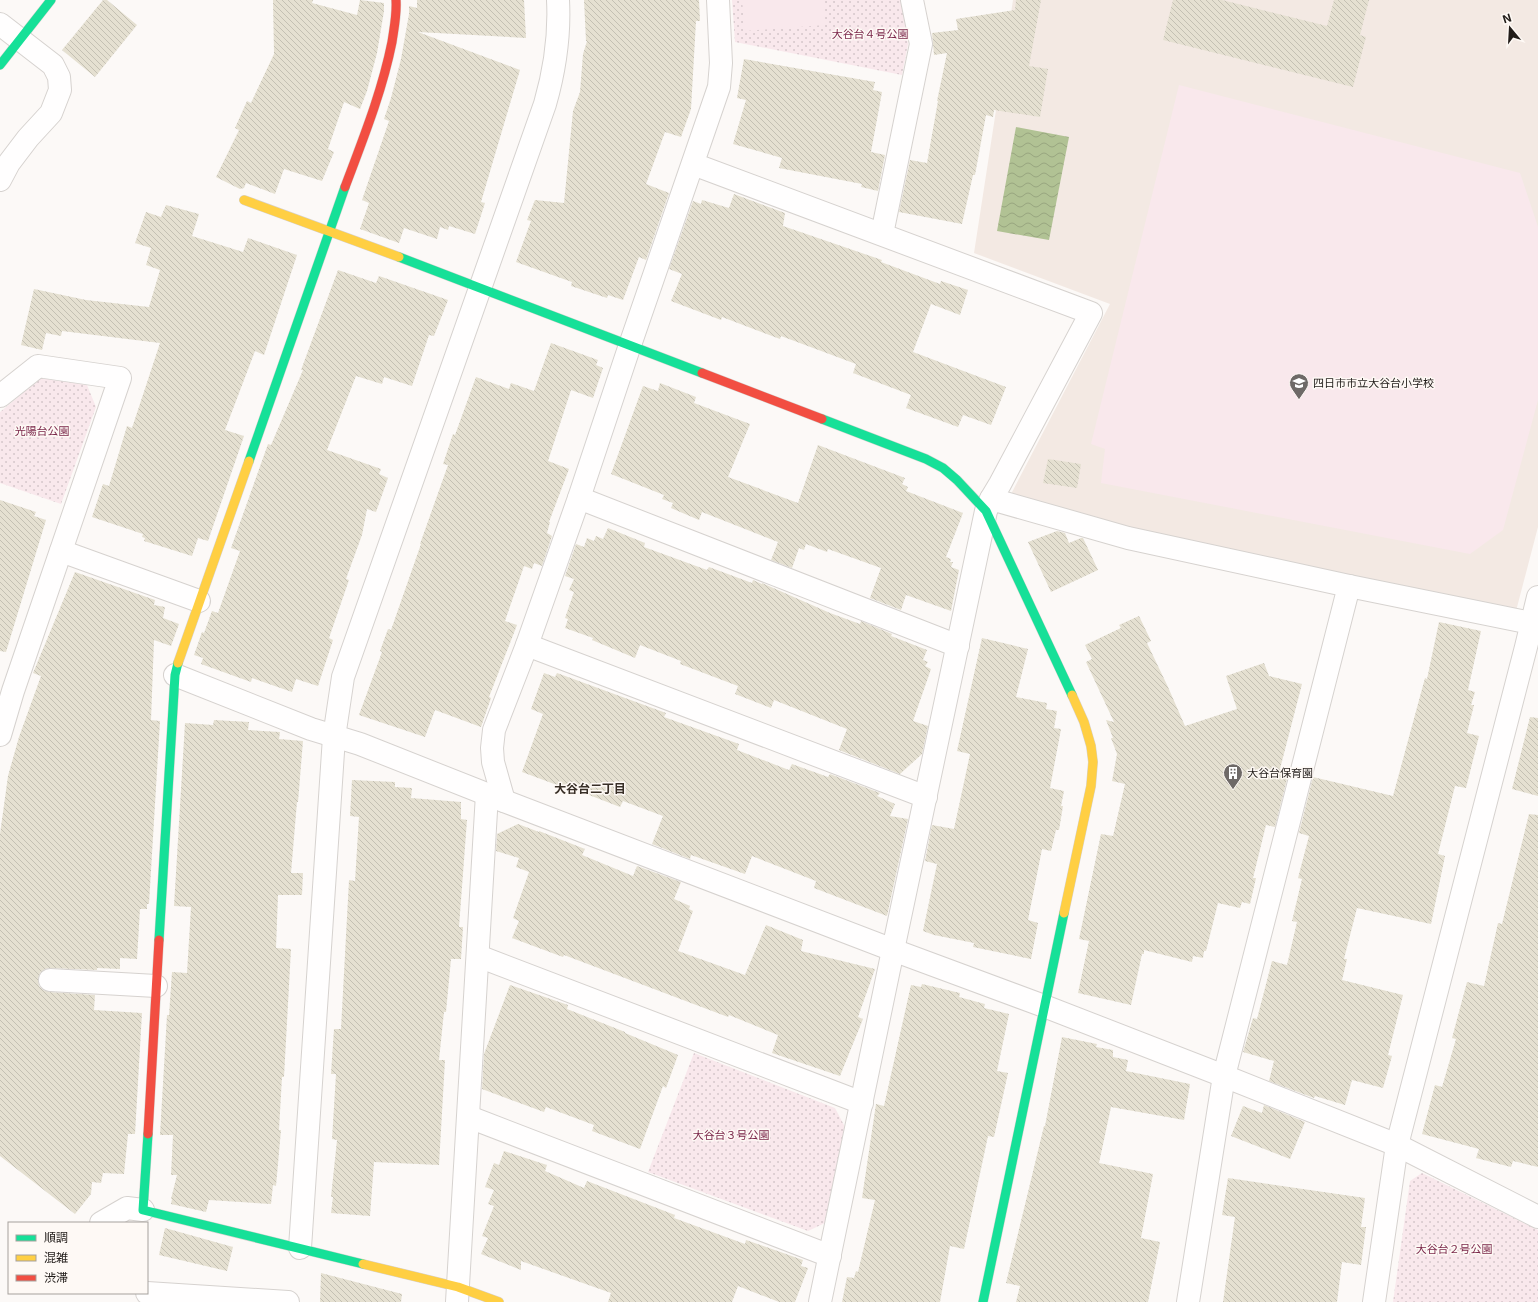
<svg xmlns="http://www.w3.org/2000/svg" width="1538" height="1302" viewBox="0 0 1538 1302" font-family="Inter,'Noto Sans JP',sans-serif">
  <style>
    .built { fill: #f3e9e3 }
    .grass { fill: url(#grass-dots) }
    .pitch { fill: #f9e8ec }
    .water { fill: url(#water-waves) }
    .building { fill: url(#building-back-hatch) }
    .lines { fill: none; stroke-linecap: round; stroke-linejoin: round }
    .street-casing { stroke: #d6d2cf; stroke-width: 24 }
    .fast-casing { stroke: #d6d2cf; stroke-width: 10 }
    .slow-casing { stroke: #d6d2cf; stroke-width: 10 }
    .jam-casing { stroke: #d6d2cf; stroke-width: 10 }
    .street { stroke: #fffefe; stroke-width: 22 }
    .fast { stroke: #16e098; stroke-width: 9 }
    .slow { stroke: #ffcf43; stroke-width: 9 }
    .jam { stroke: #f24e42; stroke-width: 9 }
    .labels { text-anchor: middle; stroke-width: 3; stroke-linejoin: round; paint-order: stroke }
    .park-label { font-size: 11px; fill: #7b274a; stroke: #fef9f5 }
    .poi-label { font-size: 11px; fill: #211c19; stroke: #fef9f5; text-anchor: start }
    .neighbourhood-label { font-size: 12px; font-weight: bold; fill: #382f27; stroke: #fef9f5 }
  </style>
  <defs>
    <pattern id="grass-dots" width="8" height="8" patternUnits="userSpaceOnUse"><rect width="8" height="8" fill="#f9e8ec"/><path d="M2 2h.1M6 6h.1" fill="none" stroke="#d5c6ca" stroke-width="1.8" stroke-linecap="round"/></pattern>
    <pattern id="water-waves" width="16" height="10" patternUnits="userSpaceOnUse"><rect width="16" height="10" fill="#b1c294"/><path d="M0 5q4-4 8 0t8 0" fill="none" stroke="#98a67f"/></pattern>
    <pattern id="building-back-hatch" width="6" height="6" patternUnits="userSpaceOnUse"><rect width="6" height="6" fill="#e5e0d1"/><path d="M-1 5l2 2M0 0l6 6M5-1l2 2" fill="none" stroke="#c4c0b3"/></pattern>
  </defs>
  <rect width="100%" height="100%" fill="#fcf9f7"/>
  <!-- built -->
  <path class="built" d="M1013,0H1538V527L1516,611L1131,530L1010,496L1110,304L974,253Z"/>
  <!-- grass -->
  <g class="grass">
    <path d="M732,0H901L908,44L902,75L735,42Z"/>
    <path d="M41,378L87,385L96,407L61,504L0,483V412Z"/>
    <path d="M694,1053L835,1108L845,1127L825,1223L808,1231L648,1172Z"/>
    <path d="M1422,1173L1538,1230V1302H1393L1410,1181Z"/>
  </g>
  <!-- pitch -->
  <g class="pitch">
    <path d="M742,0H824L825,25L745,31Z"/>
    <path d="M1179,85L1520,173L1538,227V400L1503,530L1470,554L1101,483L1105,449L1091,444Z"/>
  </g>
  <!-- water -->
  <path class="water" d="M1016,127L1069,137L1049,240L997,231Z"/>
  <!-- building -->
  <g class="building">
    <path d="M103,0H107L137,25L95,77L62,50Z"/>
    <path d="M273,0H313L312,3L357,15L360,0L384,3V11L377,53L367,91L360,109L344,102L328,149L334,152L322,181L284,169L275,194L246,183L244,188L240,189L216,177L239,130L235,128L247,101L251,103L274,54Z"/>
    <path d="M417,0H524L526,38L418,32L520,70L481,202L485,203L475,234L449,226L448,230L440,227L437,239L404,228L399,243L360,229L369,203L362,200L389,121L384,119L391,98L401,59L409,14V6L417,8Z"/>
    <path d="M584,0H699L700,21H696L691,109L681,137L665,132L646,184L669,193L646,260L639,257L623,300L608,295L607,298L571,286L572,282L516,262L531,221L527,220L535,200L564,203L573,111L580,92L583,54L587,41H586Z"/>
    <path d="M1016,0H1041L1029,66L1048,69L1040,117L994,110L993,117L986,115L975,175H973L962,224L899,212L910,160L927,163L938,101H937L947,53L934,55L932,33L958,30L956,19L1015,10Z"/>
    <path d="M1173,0H1222L1327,26L1334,0H1369L1360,35L1366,37L1353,87L1163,40Z"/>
    <path d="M744,59L875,82L873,90L882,92L871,152L885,155L878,191L861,187L862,184L779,168L782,158L733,144L746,100L737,98Z"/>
    <path d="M734,194L785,213L783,226L882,260L881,262L940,284L941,281L968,290L960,315L931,304L913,352L1006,387L991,425L963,415L958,427L906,408L911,395L853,373L856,364L781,336L780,339L722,317L721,320L671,301L682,274L669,269L693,201L701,204L702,200L729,208Z"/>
    <path d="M166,205L199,214L192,236L243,252L248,238L297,255L264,355L255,351L225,430L244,436L208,541L198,538L192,556L144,541L145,538L142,537L143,534L92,517L103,484L109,486L127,426L132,428L160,343L62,331L61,336L46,333L42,350L21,345L34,289L86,300L149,307L160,270L146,265L151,248L135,243L146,212L161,217Z"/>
    <path d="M338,270L376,283L379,276L448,300L434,336L429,335L412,386L384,377L382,384L356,376L327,450L381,469L379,474L388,478L376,512L367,509L362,535L346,579L349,580L329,638L333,640L318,686L296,679L292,692L252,678L251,682L201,664L203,658L194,655L202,632L204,633L212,611L218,613L240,551L231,548L268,444L271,445L303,370H301Z"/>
    <path d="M551,343L598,360L596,365L603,368L593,398L571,390L548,461L569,469L549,522H550L547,533L552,536L542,566L534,563L532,569L524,566L505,621L517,625L489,697L491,698L481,727L435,710L425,737L359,715L382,652L380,651L388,629L391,630L421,544H420L448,465L443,464L453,434L455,435L476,377L509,389L511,383L534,391Z"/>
    <path d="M660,383L696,397L694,403L750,424L728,477L798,503L818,445L905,478L902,484L908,487L906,491L963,513L946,557L951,559L950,562H953L951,567L959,570L951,611L906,595L901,610L870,598L881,568L828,549L827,552L806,544L804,550L799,548L792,568L771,560L778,542L702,512L699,520L671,508L673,503L662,499L664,495L611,474L643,386L658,391Z"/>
    <path d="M1048,459L1081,464L1077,488L1043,483Z"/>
    <path d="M0,500L36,512L34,516L46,520L6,652L0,651Z"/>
    <path d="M608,528L645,543L644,547L707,570L709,567L752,583L753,580L762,584V583L830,613L860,624L861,621L892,634L891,636L927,650L923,660L928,662L925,666L931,669L913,721L928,726L922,754L900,774L839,750L847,729L774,700L771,708L735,694L738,686L680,664L681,661L640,645L635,658L592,640L593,638L565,628L568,619L565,618L574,592L569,590L574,579L565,576L576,544L584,547L587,538L594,541L596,536L603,539Z"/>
    <path d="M1057,531L1065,533L1069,543L1081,538H1083L1098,570L1051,592L1028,542Z"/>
    <path d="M75,572L155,600L154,605L165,607L163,618L179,624L171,646L154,640L151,720L160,721L149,904H147V909H140L137,959L120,958V969L97,968V970L50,968L45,969L40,973L38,979L39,986L43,990L49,992L95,995L94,1010L142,1013L135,1134H128L124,1174L103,1173L101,1183L92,1182L91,1194L75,1214L0,1156V834L8,776L19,737L41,676L33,673Z"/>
    <path d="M1139,616L1151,641L1147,643L1168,687L1185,726L1237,709L1226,676L1264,663L1269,676L1302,684L1280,769L1289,771L1275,827L1266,825L1253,878H1256L1250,904L1242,902L1240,908L1218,903L1206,951H1204L1203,958L1193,956L1192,962L1144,950V954H1142L1131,1005L1078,993L1089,941L1079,939L1101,834L1113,836L1125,784L1112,781L1117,754L1111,738H1113L1106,720L1114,722L1086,662L1092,659L1085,645L1121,628L1119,625Z"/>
    <path d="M1439,622L1481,631L1468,690L1475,692L1471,705H1474L1467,733L1479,736L1466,788L1455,786L1438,854L1445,856L1431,924L1357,908L1344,959H1347L1342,980L1403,995L1388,1055L1392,1056L1383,1088L1352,1080L1345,1105L1315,1096L1314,1098L1269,1081L1274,1061L1243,1052L1253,1018L1257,1019L1272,961L1287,965L1297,922L1292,921L1302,879L1298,878L1309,836L1299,833L1313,777L1393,796L1425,678L1427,679Z"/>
    <path d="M982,638L1028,649L1016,697L1047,703L1046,709L1057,711L1054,728L1061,729L1050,788L1064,791L1061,806H1063L1059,830H1056L1051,851L1042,849L1028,920L1038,923L1031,959L973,947L974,943L934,935L923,931L937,864L925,861L932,825L954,829L970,754L957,751Z"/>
    <path d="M544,673L555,677L557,673L666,713L664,717L739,744L737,750L789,770L792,764L828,777L830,774L880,793L877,796L895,804L890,816L908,819L887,916L814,888L816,881L752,856L745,874L691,855L690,859L652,844L663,816L623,801L620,807L566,786L565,788L522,772L543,714L531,709Z"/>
    <path d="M1530,717L1538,718V796L1512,789Z"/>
    <path d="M214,720L249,722L248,730L280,732L279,739L303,741L298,802H297L291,873H303L302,895H278L276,948L291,949L284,1077H282L279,1130H281L276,1186L273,1185L271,1204L209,1200L206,1212L171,1204L172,1199H171L177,1175H171L173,1135H160L167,1015H169L172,972L187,973L191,907L174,906L185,723L213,725Z"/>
    <path d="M352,780L395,782V787L412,788L411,798L461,802V819L467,820L459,927H463L461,959H451L446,1012H444L439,1060H445L439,1165L374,1162L370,1216L331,1213L333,1197H331L337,1140L332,1139L336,1074H331L334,1029H341L349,880L355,881L359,817L350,816Z"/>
    <path d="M1529,814L1538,815V1167L1513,1161L1511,1167L1476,1158L1479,1149L1422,1134L1435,1085L1442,1087L1456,1039L1452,1038L1467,982L1484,986L1498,923L1502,924Z"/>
    <path d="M518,824L539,832V831L585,849L582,855L633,876L637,866L681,882L674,899L690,906L689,909L693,911L678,951L745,975L766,925L803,940L801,951L875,969L858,1017L863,1019L840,1076L772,1053L778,1035L729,1015L728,1017L564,955L563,957L512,938L519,921L513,918L529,872L516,867L519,858L496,851L497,834Z"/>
    <path d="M922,984L960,993L959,997L985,1004L984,1008L1009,1014L997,1071L1008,1073L994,1137L988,1136L964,1249L950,1246L940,1302H842L847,1277L854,1278L856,1271L858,1272L875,1200L862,1198L876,1104L884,1106L911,985L921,987Z"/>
    <path d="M510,985L568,1005L567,1009L625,1032V1033L678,1055L666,1088L663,1086L640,1149L592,1131L594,1125L546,1107L544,1112L482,1089L484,1054Z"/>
    <path d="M1062,1037L1097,1044L1096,1047L1113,1050V1057L1128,1060L1126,1071L1190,1084L1184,1120L1111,1107L1099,1163L1153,1174L1141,1238L1160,1242L1148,1302H1016L1020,1286L1006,1283L1044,1126H1045Z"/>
    <path d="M1264,1105L1305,1122L1290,1159L1231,1136L1243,1106L1262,1113Z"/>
    <path d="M504,1151L547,1165L545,1171L584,1188L587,1181L675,1215L674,1218L745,1244L746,1240L803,1260L801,1266L808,1268L795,1302H779L738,1286L732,1302H608L611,1293L521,1261V1270L481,1254L488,1238L482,1236L494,1206L488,1204L494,1190L485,1187L494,1163L499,1165Z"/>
    <path d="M1228,1178L1365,1198L1361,1227H1366L1361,1265L1342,1262L1337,1302H1223L1235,1217L1222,1215Z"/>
    <path d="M165,1228L233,1247L227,1271L159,1255Z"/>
    <path d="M321,1273L402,1294L401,1302H320Z"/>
  </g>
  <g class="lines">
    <defs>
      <g id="street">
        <path d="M0,24L53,65L59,77L60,90L51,113L28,138L9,163L0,180"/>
        <path d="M693,164L1091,313L1000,484L991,499L986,511L893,950L820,1302"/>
        <path d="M882,234L921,44L912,0"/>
        <path d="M0,396L38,366L120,378L13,691L0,735"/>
        <path d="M579,498L958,646"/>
        <path d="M991,499L1128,538L1349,586L1531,623"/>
        <path d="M61,551L199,601"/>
        <path d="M527,645L926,797"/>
        <path d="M175,675L311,729L360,744L504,801L893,950L1044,1006L1224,1076L1397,1145L1538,1217"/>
        <path d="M504,801L493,762L492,748L494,730L527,645L579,498L630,345L719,87L721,63L718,0"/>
        <path d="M478,956L862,1103"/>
        <path d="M50,980L156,986"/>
        <path d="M469,1117L830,1256"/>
        <path d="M101,1223L127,1208L143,1210"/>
        <path d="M300,1248L334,737L343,677L545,104C555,69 560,37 558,0"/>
        <path d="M147,1293L288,1302"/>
        <path d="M457,1302L487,794"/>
        <path d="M1188,1302L1224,1076L1349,586"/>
        <path d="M1374,1302L1397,1145L1526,647L1538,597"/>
      </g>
      <g id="fast">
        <path d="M0,65L51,0"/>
        <path d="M399,257L702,373"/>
        <path d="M822,419L926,459L943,468L957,480L986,511L1072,695"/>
        <path d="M249,461L345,187"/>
        <path d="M159,940L175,675L178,663"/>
        <path d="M148,1134L143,1210L363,1264"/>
        <path d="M983,1302L1064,913"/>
      </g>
      <g id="slow">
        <path d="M244,200L399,257"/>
        <path d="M178,663L249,461"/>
        <path d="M1064,913L1091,786L1093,762L1091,746L1084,722L1072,695"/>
        <path d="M363,1264L458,1287L499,1302"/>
      </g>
      <g id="jam">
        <path d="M345,187C363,139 382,92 392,42C394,28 397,15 396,0"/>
        <path d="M702,373L822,419"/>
        <path d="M148,1134L159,940"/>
      </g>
    </defs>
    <!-- street casing -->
    <use href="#street" class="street-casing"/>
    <!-- fast casing -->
    <use href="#fast" class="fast-casing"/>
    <!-- slow casing -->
    <use href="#slow" class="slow-casing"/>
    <!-- jam casing -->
    <use href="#jam" class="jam-casing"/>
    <!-- street -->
    <use href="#street" class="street"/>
    <!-- fast -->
    <use href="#fast" class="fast"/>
    <!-- slow -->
    <use href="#slow" class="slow"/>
    <!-- jam -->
    <use href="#jam" class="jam"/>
  </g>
  <!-- icons -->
  <defs>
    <symbol id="school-pin" viewBox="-11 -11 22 30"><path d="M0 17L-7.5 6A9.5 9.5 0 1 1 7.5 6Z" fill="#6e6967" stroke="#fef9f5"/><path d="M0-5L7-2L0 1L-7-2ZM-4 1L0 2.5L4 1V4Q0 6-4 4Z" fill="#fff"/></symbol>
    <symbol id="building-pin" viewBox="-11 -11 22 30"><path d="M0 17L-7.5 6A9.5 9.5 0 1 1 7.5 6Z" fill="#6e6967" stroke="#fef9f5"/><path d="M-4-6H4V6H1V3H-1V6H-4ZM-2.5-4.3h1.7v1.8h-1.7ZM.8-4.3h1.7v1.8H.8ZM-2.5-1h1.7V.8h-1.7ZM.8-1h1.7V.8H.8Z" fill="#fff"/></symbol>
  </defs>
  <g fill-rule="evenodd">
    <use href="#school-pin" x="1288" y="372" width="22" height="30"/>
    <use href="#building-pin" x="1222" y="762" width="22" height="30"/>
  </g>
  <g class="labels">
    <!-- park labels -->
    <g class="park-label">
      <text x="870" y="38">大谷台４号公園</text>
      <text x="42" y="435">光陽台公園</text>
      <text x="731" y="1139">大谷台３号公園</text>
      <text x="1454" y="1253">大谷台２号公園</text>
    </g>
    <!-- poi labels -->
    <g class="poi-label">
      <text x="1313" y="387">四日市市立大谷台小学校</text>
      <text x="1247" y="777">大谷台保育園</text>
    </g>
    <!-- neighbourhood labels -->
    <g class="neighbourhood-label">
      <text x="590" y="793">大谷台二丁目</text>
    </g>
  </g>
  <!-- legend -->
  <rect x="8" y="1222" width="140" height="72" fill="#fef9f5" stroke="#a6a19d"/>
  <rect x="16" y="1235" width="20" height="6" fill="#16e098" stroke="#a6a19d"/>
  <text x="44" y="1242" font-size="12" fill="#211c19">順調</text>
  <rect x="16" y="1255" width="20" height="6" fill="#ffcf43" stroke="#a6a19d"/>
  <text x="44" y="1262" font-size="12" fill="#211c19">混雑</text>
  <rect x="16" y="1275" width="20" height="6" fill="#f24e42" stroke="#a6a19d"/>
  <text x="44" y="1282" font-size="12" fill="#211c19">渋滞</text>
  <!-- north arrow -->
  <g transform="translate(1510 28) rotate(342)" stroke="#fef9f5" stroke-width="3" paint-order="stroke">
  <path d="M0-3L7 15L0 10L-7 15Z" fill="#211c19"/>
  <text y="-6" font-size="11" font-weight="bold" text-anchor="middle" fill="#211c19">N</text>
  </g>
</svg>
